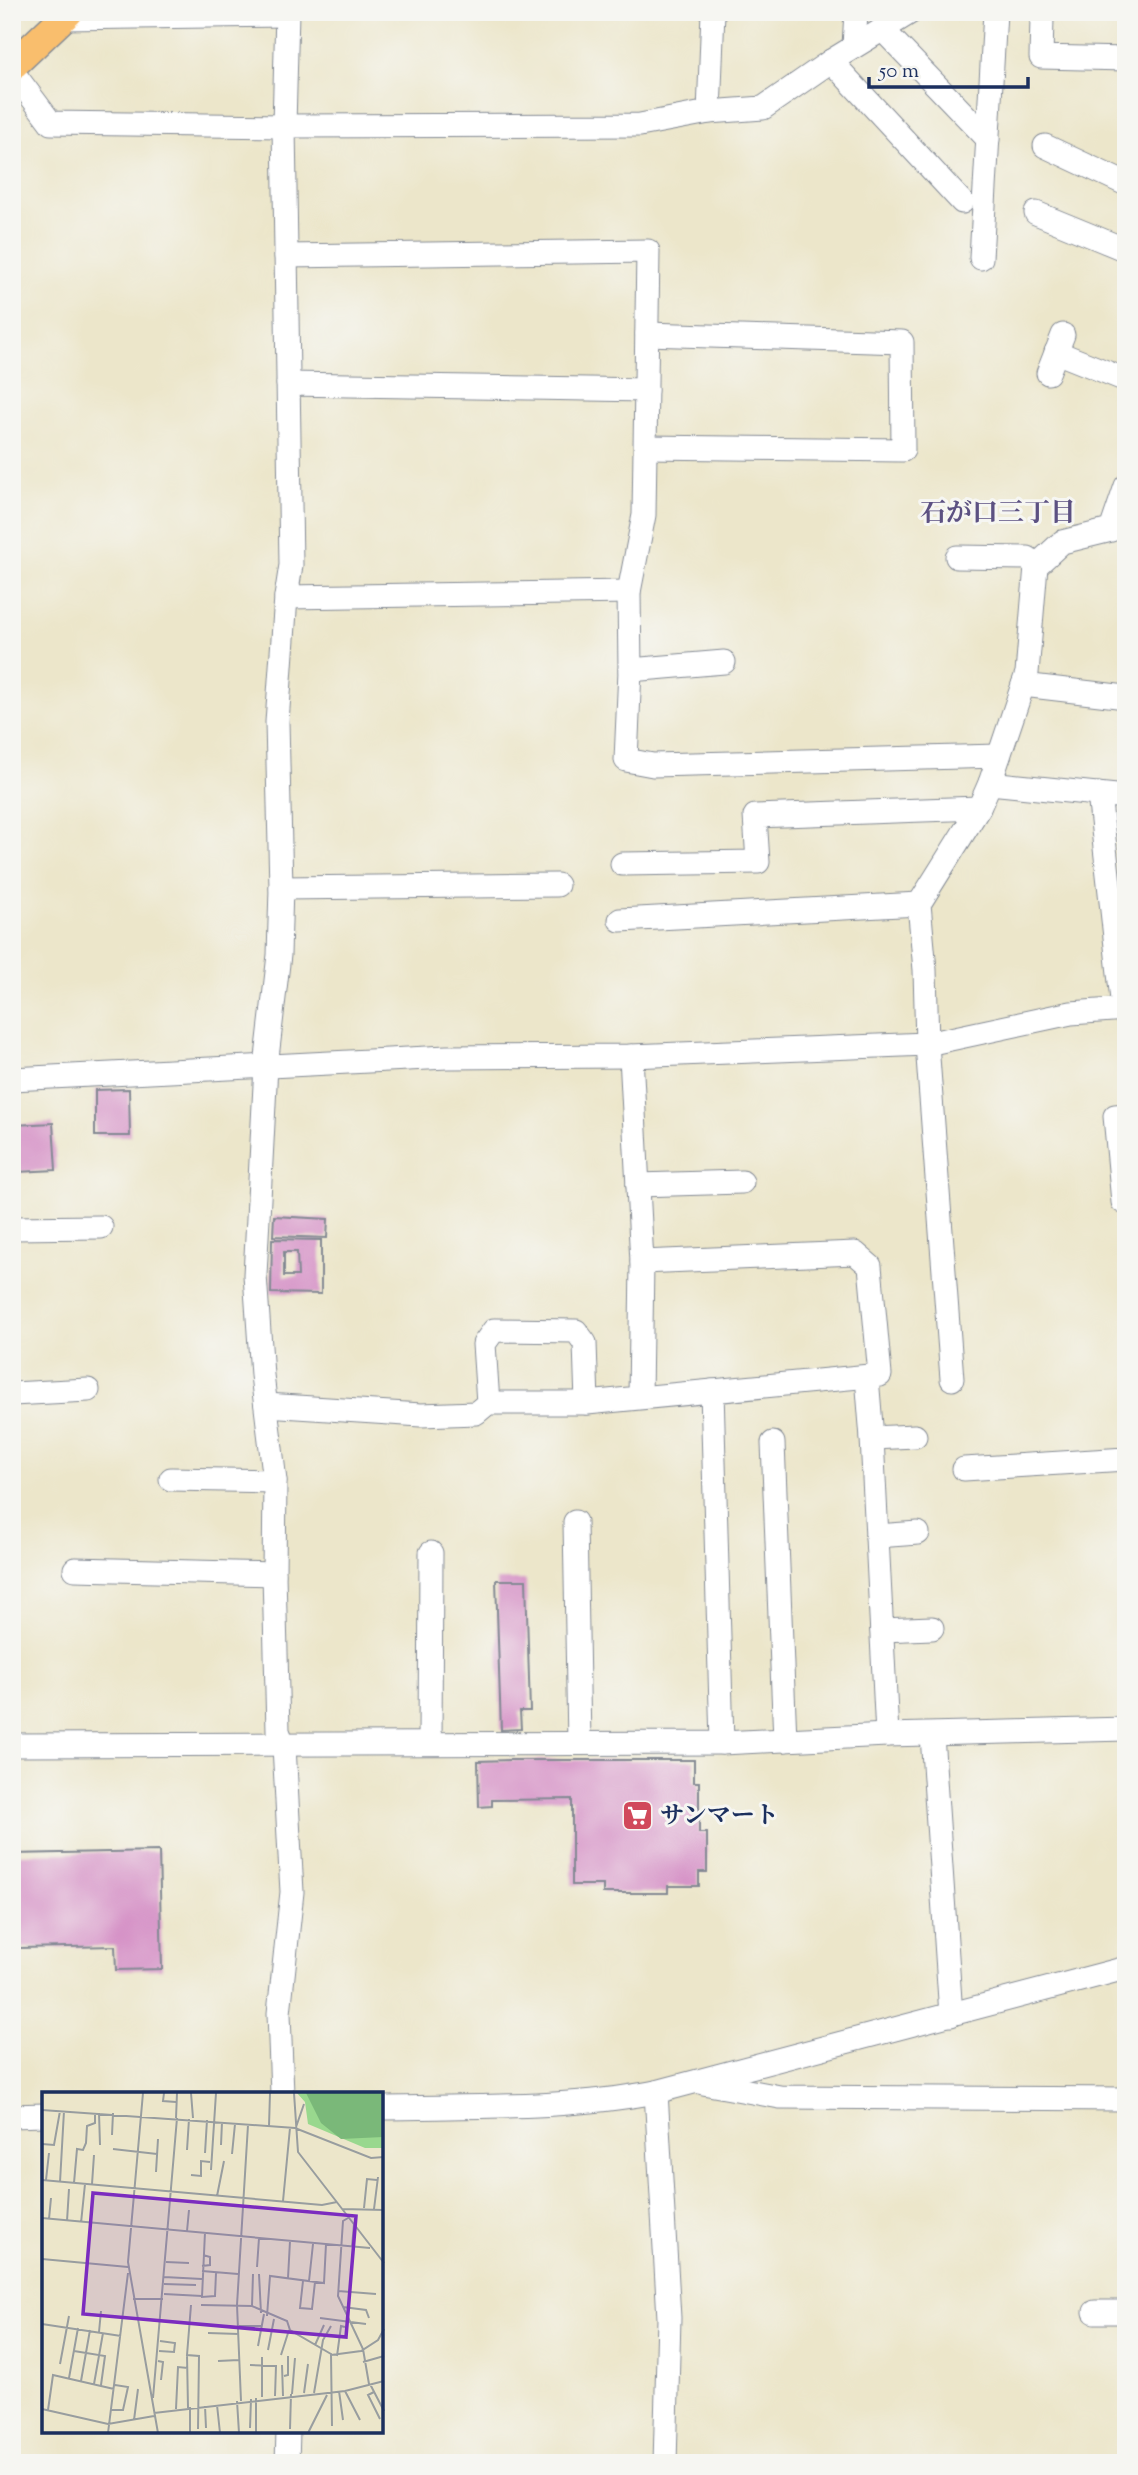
<svg xmlns="http://www.w3.org/2000/svg" width="1138" height="2475" viewBox="0 0 1138 2475" font-family="'Sorts Mill Goudy','Noto Serif JP',serif">
  <style>
    .building { fill: #d591c6; fill-rule: evenodd }
    .lines { fill: none; stroke-linecap: round; stroke-linejoin: round }
    .minor-casing { stroke: #848a94; stroke-width: 25 }
    .major-casing { stroke: #848a94; stroke-width: 31 }
    .minor { stroke: #fff; stroke-width: 23 }
    .major { stroke: #f9be6d; stroke-width: 28 }
    .labels { text-anchor: middle; stroke-width: 6; stroke-linejoin: round; paint-order: stroke }
    .poi-label { font-size: 24px; font-weight: bold; fill: #1b2f5e; stroke: #f6f6f2; text-anchor: start }
    .neighbourhood-label { font-size: 26px; font-weight: bold; fill: #5c5182; stroke: #f6f6f2 }
    .inset-road { fill: none; stroke: #989d9f; stroke-width: 2 }
    .view { fill: #7b2cbf; fill-opacity: 0.15; stroke: #7b2cbf; stroke-width: 3.5 }
    .inset-edge { fill: none; stroke: #1b2f5e; stroke-width: 3.5 }
  </style>
  <rect width="100%" height="100%" fill="#f6f6f2"/>
  <filter id="ink" filterUnits="userSpaceOnUse"><feTurbulence type="fractalNoise" baseFrequency=".0143" numOctaves="2"/><feDisplacementMap in="SourceGraphic" scale="14" xChannelSelector="R" yChannelSelector="G"/><feConvolveMatrix kernelMatrix="1 2 1 2 8 2 1 2 1" color-interpolation-filters="sRGB"/></filter>
  <filter id="wash" filterUnits="userSpaceOnUse"><feTurbulence type="fractalNoise" baseFrequency=".00686" numOctaves="4" result="noise"/><feDisplacementMap in="SourceGraphic" scale="28" xChannelSelector="R" yChannelSelector="G"/><feGaussianBlur stdDeviation="1.57" result="paint"/><feColorMatrix in="noise" values="0 0 0 0 0 0 0 0 0 0 0 0 0 0 0 0 0 1.4 0 .05"/><feComposite in="paint" operator="in"/></filter>
  <g filter="url(#wash)">
    <rect width="100%" height="100%" fill="#ece6ca"/>
    <g id="blocks">
      <!-- building -->
      <g class="building">
        <path d="M129,1089L130,1136H95V1090Z"/>
        <path d="M53,1123L56,1170L17,1172L14,1125Z"/>
        <path d="M274,1216L328,1219L327,1238L273,1236Z"/>
        <path d="M12,1239H17L16,1263H12Z"/>
        <path d="M272,1239L321,1240V1294L271,1293ZM284,1252H297L298,1276H284Z"/>
        <path d="M496,1580H526L530,1711H520L521,1729L501,1730Z"/>
        <path d="M510,1760H694V1782H699V1833H707V1872H699V1886H668V1893H603V1885H572V1799L492,1800V1806L479,1807L478,1761Z"/>
        <path d="M159,1851L162,1969L116,1970L115,1946L19,1948V1938H12V1854Z"/>
      </g>
    </g>
  </g>
  <g filter="url(#ink)">
    <use href="#blocks" fill-opacity="0" stroke="#848a94" stroke-width="2"/>
    <g class="lines">
      <defs>
        <g id="minor">
          <path d="M63,18L287,15"/>
          <path d="M1042,18L1041,57L1126,59"/>
          <path d="M882,29L988,139"/>
          <path d="M854,46L856,12"/>
          <path d="M831,61L962,202"/>
          <path d="M12,71L51,123L284,126L640,125L709,112L763,108L831,61L911,12"/>
          <path d="M709,112L713,12"/>
          <path d="M1045,146L1126,184"/>
          <path d="M1036,213L1126,250"/>
          <path d="M286,256L648,251L644,515L629,592L630,670L626,760L653,765L999,756"/>
          <path d="M981,258L995,12"/>
          <path d="M1056,352L1126,380"/>
          <path d="M1048,373L1063,335"/>
          <path d="M288,384L646,390"/>
          <path d="M646,447L903,450L902,342L647,334"/>
          <path d="M957,557L1028,558L1036,566"/>
          <path d="M286,597L629,592"/>
          <path d="M630,670L724,662"/>
          <path d="M1023,685L1126,697"/>
          <path d="M990,783L1126,797"/>
          <path d="M1099,794L1123,1009"/>
          <path d="M622,864L758,862L755,816L979,808"/>
          <path d="M281,888L557,885"/>
          <path d="M620,920L919,904"/>
          <path d="M631,1056L642,1262L640,1397"/>
          <path d="M12,1079L447,1057L631,1056L927,1044L1071,1013L1126,1009"/>
          <path d="M638,1185L742,1182"/>
          <path d="M1123,1202L1115,1116L1126,1115"/>
          <path d="M12,1228L101,1227"/>
          <path d="M867,1377L872,1438L887,1735"/>
          <path d="M952,1379L927,1044L925,970L919,904L979,808L990,783L1027,673L1036,566L1062,542L1111,530L1126,486"/>
          <path d="M712,1391L722,1743"/>
          <path d="M12,1394L88,1390"/>
          <path d="M488,1403L484,1344L494,1330L576,1331L585,1343L587,1403"/>
          <path d="M266,1405L421,1415L476,1413L488,1403H587L880,1375L870,1266L855,1253L642,1262"/>
          <path d="M872,1438L915,1436"/>
          <path d="M773,1443L785,1740"/>
          <path d="M964,1469L1126,1459"/>
          <path d="M171,1479L275,1481"/>
          <path d="M575,1522L579,1743"/>
          <path d="M877,1536L918,1533"/>
          <path d="M75,1569L274,1574"/>
          <path d="M882,1630L932,1628"/>
          <path d="M932,1735L951,2015"/>
          <path d="M430,1743L431,1553"/>
          <path d="M12,1745L722,1743L887,1735L1126,1729"/>
          <path d="M703,2083L780,2097L1126,2099"/>
          <path d="M656,2092L669,2318L665,2463"/>
          <path d="M282,2094L279,2013L292,1892L284,1746L278,1731L274,1574L275,1481L262,1375L255,1275L266,1066L279,955L281,888L277,722L286,597L291,565L284,126L287,12"/>
          <path d="M382,2108C473,2106 566,2109 656,2092L1126,1968"/>
          <path d="M12,2116L44,2115"/>
          <path d="M1095,2312H1126"/>
          <path d="M287,2463L288,2431"/>
        </g>
        <path id="major" d="M12,66L69,12"/>
      </defs>
      <!-- minor casing -->
      <use href="#minor" class="minor-casing"/>
      <!-- major casing -->
      <use href="#major" class="major-casing"/>
      <!-- minor -->
      <use href="#minor" class="minor"/>
      <!-- major -->
      <use href="#major" class="major"/>
    </g>
  </g>
  <!-- icons -->
  <defs>
    <symbol id="supermarket-square" viewBox="-11 -11 22 22"><rect x="-9" y="-9" width="18" height="18" rx="4" fill="#d1495b" stroke="#f6f6f2"/><path d="M-6-5.5h2.5l.6 2H6L4.5 2H-2.5L-4.4-4H-6ZM-1.5 3.2a1.3 1.3 0 1 0 .1 0ZM3 3.2a1.3 1.3 0 1 0 .1 0Z" fill="#fff"/></symbol>
  </defs>
  <g fill-rule="evenodd">
    <use href="#supermarket-square" x="620" y="1798" width="35" height="35"/>
  </g>
  <g class="labels">
    <!-- poi labels -->
    <g class="poi-label">
      <text x="660" y="1823">サンマート</text>
    </g>
    <!-- neighbourhood labels -->
    <g class="neighbourhood-label">
      <text x="998" y="521">石が口三丁目</text>
    </g>
  </g>
  <!-- overview -->
  <g transform="translate(42 2092)">
    <rect width="341" height="341" fill="#ece6ca"/>
    <path d="M255,1H341V56H323L266,32L263,10Z" fill="#99d88e"/>
    <path d="M264,1H341V45L299,47L279,31Z" fill="#7ab879"/>
    <path class="inset-road" d="M101,1L86,170L116,341M122,1L121,9L134,10M149,1L151,26M252,1L256,60L342,171M0,18L253,36L329,66L342,65M57,21L58,53M134,26L135,1M227,34L228,1M254,35L262,12M70,43L71,21M0,52L12,53L18,19M179,53L180,30M71,57L115,62M145,58L147,27M163,61L165,28M190,62L193,32M169,78L174,1M114,80L116,47M149,83L159,84V69L168,70M0,88L280,113L295,110M4,88L7,61M18,90L22,19M32,91L35,57L41,58L44,51L45,34L53,31V21M50,92L52,63M175,104L182,69M241,109L248,36M322,116L325,87L335,88M300,117L342,118M332,117L336,85M0,126L328,156M306,126L301,129L296,204L321,257L327,292M7,127L9,106M25,129L27,97M39,131L43,92M145,139L147,118M163,140L160,205L173,204L174,181M310,155L312,132M0,167L86,175M124,170L147,171M160,174L168,173V165L161,163M215,175L217,146M160,179L196,182M217,182L219,221M122,185L160,187M246,186L248,149M261,189L258,216L270,217L273,190M267,189L271,152M122,192L154,193M296,199L334,202M122,202L160,204M91,207H121M149,213L145,263L157,264L156,337M159,213L210,214L245,229L248,238L289,262L290,334M210,214L211,182M301,215L324,218L327,226M225,224L228,184L282,191L284,152M278,226L324,232M0,232L79,244M197,234H219M57,240L59,219M166,241L197,242M273,253L282,233M216,254L222,222M226,258L232,227M32,259L63,264L59,293M117,259L132,260L133,251L118,249M145,263L146,316M239,263L247,238M289,263L319,259L336,248L342,237M295,264L299,234L303,235M220,265V305M116,269L121,270L119,288M176,269L197,268M321,270L342,264M18,272L27,224M208,273L234,274L233,304M240,273L241,304M242,284L246,283V264M27,286L36,236M39,289L48,238M52,292L61,241M328,292L342,319M297,299L301,328M303,299L318,328M332,300L326,303L338,327M262,301L266,272M272,301L281,248L289,234M250,302L253,266M111,306L135,26M214,306V340M195,309L197,341M199,309L195,213L206,33M175,313L178,341M163,314L164,336M148,315V341M0,317L66,332L112,324M134,317L136,275L146,276M6,318L11,283L72,297M69,318H81L86,295L73,293M112,321L303,299L342,289M92,328L96,297M208,336L209,307M248,337L249,302M66,341L86,181M266,341L285,303"/>
    <path class="view" d="M51,101L314,124L304,245L41,222Z"/>
    <rect width="341" height="341" class="inset-edge"/>
  </g>
  <!-- margin -->
  <rect width="1138" height="2475" fill="none" stroke="#f6f6f2" stroke-width="42"/>
  <!-- scale -->
  <path d="M869 77v10h159v-10" fill="none" stroke="#1b2f5e" stroke-width="3.5"/>
  <text x="879" y="77" font-size="21" fill="#1b2f5e" stroke="#f6f6f2" stroke-width="5" paint-order="stroke">50 m</text>
</svg>
